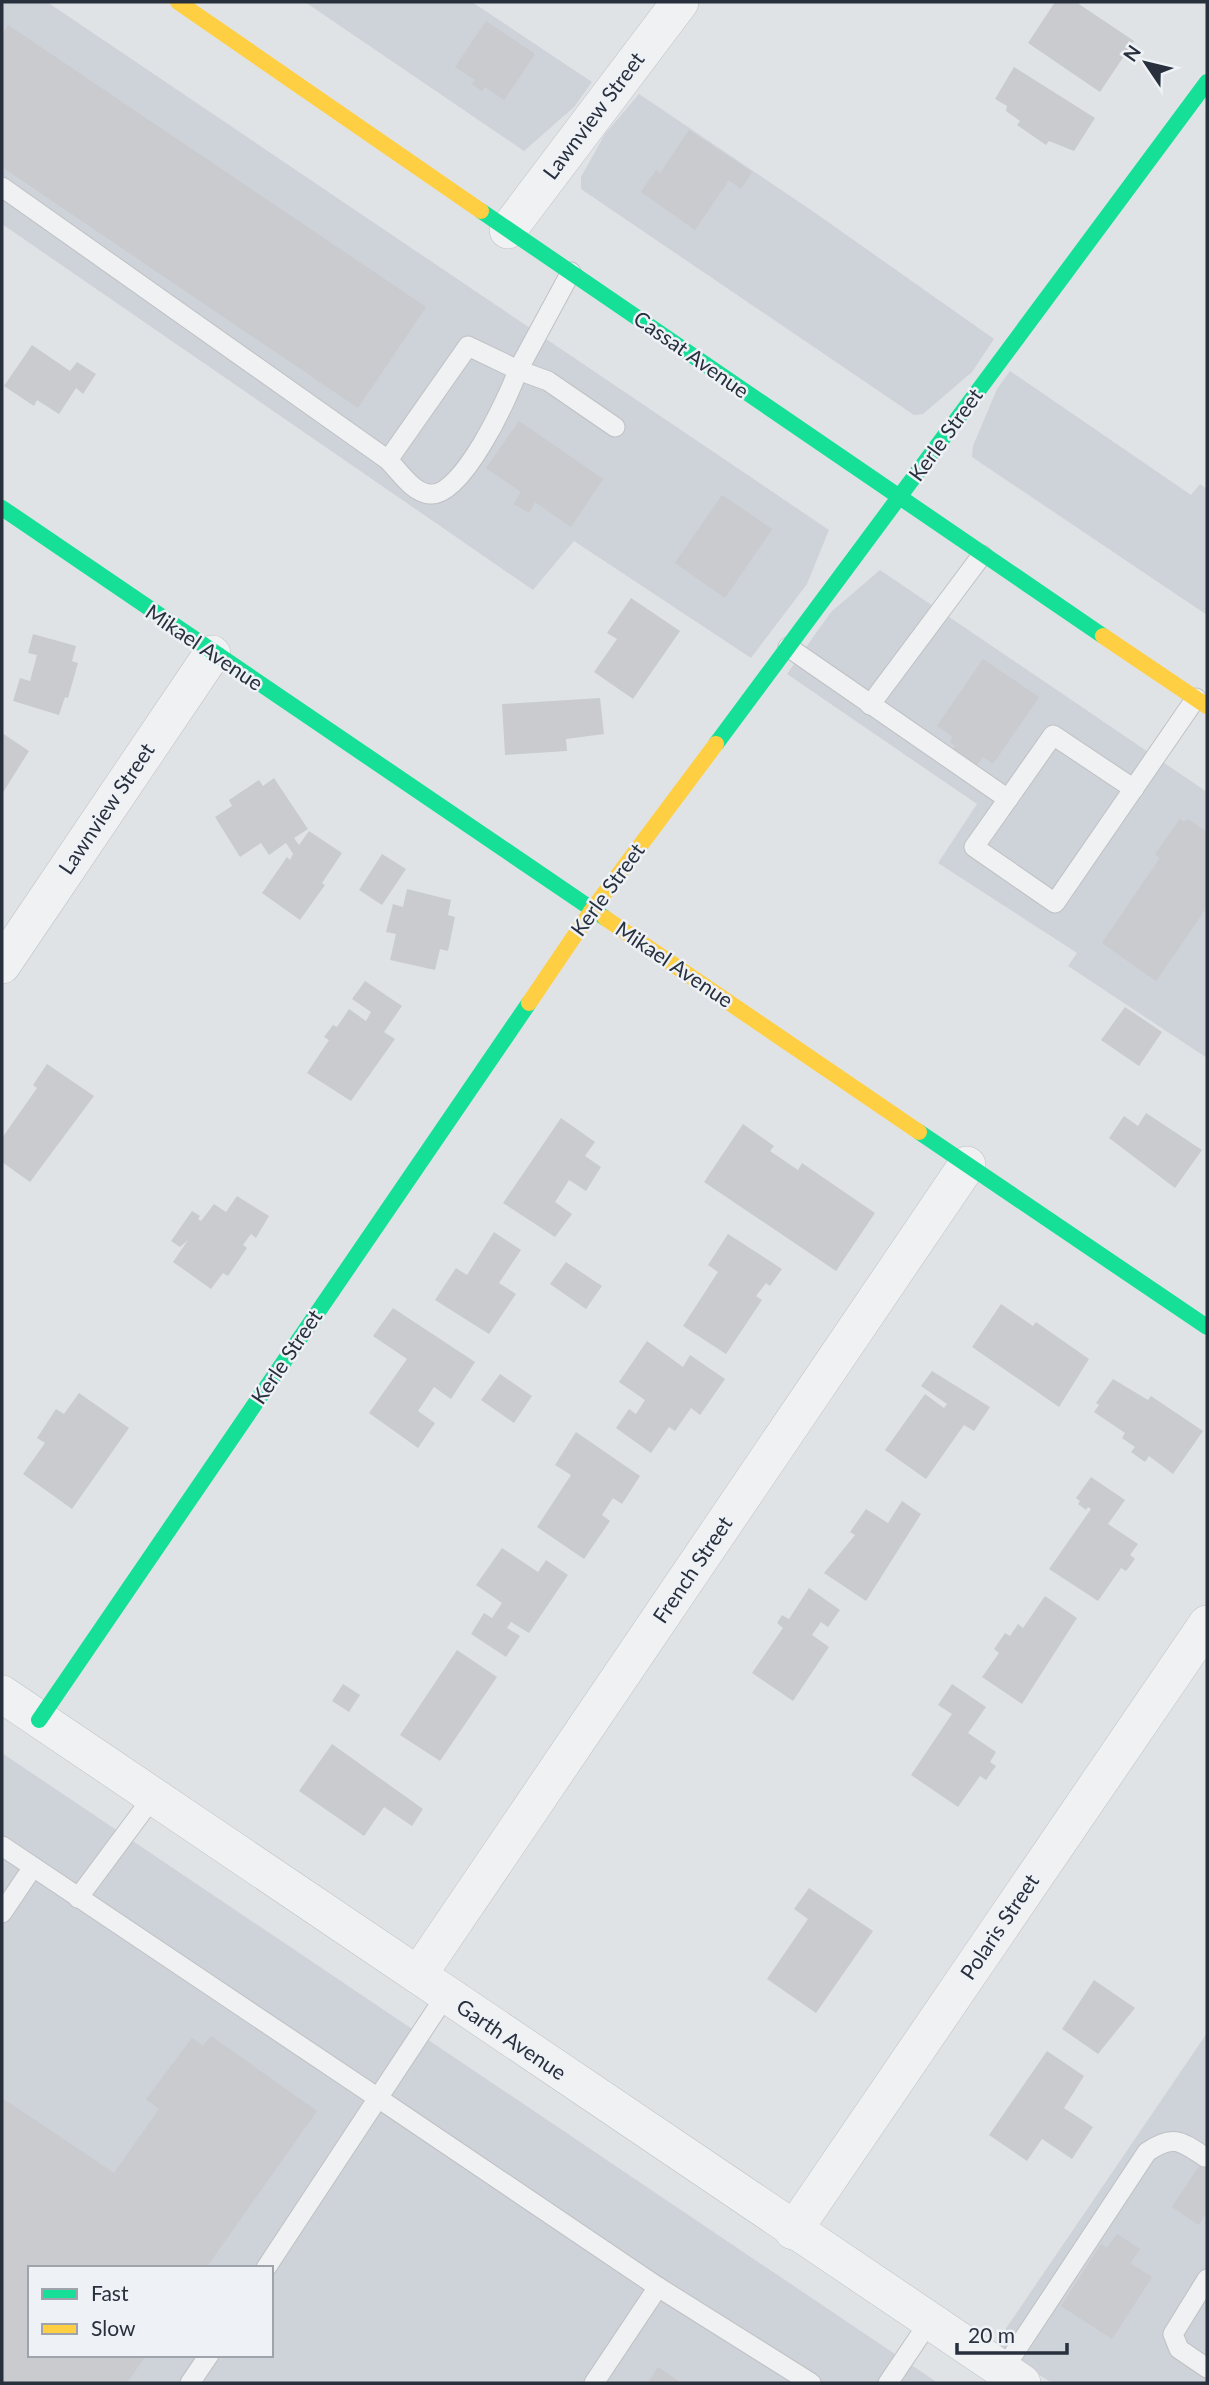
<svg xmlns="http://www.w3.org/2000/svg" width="1209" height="2385" viewBox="0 0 1209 2385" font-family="Lato,sans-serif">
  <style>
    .built { fill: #ced2d9; fill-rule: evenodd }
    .building { fill: #c9cbce }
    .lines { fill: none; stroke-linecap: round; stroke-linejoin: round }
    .lane-casing { stroke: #bfc1c4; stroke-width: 21 }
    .street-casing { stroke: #bfc1c4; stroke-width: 38 }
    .lane { stroke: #f0f1f2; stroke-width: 19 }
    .street { stroke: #f0f1f2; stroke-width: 37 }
    .fast { stroke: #16e098; stroke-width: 16 }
    .slow { stroke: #ffcf43; stroke-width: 16 }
    .labels { text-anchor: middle; stroke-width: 5; stroke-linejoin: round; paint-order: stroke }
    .street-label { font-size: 21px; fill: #28303e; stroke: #eef1f5 }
  </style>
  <rect width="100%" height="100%" fill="#e0e3e6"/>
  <!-- built -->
  <g class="built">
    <path d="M2,2H47L829,530L807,584L751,658L574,541L533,590L2,224Z"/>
    <path d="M305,2H472L592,82L574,107L524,151Z"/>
    <path d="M639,94L811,210L994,339L972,372L923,414L914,415L581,189V177L605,134Z"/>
    <path d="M1010,371L1191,495L1200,484L1207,489V615L972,457L973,446L997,389Z"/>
    <path d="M880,570L1207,792V1058L1068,966L1077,953L938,863L977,804L787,674L831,612Z"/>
    <path d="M2,1753L938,2383H2ZM30,2268H271V2355H30Z"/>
    <path d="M1207,2033V2383H1052L994,2346Z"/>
  </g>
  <!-- building -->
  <g class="building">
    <path d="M1055,2H1076L1134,41L1100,92L1028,43Z"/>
    <path d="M486,21L535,54L504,100L485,87L482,91L472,84L475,80L455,67Z"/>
    <path d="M8,25L426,307L358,408L2,167V35Z"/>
    <path d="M1014,67L1095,118L1074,151L1049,141L1046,145L1017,125L1020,121L1006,111L1007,106L995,99Z"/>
    <path d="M689,130L752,172L741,189L729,180L695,230L641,192L656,170L660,173Z"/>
    <path d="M32,345L70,371L77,362L96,374L83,394L76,388L59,414L37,400L34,406L4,386Z"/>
    <path d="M519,421L603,479L571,527L535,502L529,513L514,504L521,492L486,468Z"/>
    <path d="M722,495L772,529L725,598L675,563Z"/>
    <path d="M631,598L680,631L633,699L594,672L617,639L607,633Z"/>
    <path d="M33,634L76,646L72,661L78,663L68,698L65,697L59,715L13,701L20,678L30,681L37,655L28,653Z"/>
    <path d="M983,659L1039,697L993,764L983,757L974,769L951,752L955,746L950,742L953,737L937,726Z"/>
    <path d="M600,698L604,734L566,739L567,751L505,755L502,704Z"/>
    <path d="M2,733L29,751L2,794Z"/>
    <path d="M274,778L308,829L294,838L299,845L309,831L342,853L322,883L325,885L300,920L262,893L287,857L290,860L293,854L286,843L269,855L261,843L240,857L215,817L232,806L229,800L259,780L263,786Z"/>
    <path d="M1180,819L1185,822L1188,819L1207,832V907L1156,981L1102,943L1160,858L1155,854Z"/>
    <path d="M382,854L406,869L382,905L359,890Z"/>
    <path d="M407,889L451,900L448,915L455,917L448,951L440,949L435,970L390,960L396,934L386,932L393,904L403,907Z"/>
    <path d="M365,981L402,1006L384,1032L395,1039L351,1101L307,1073L329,1040L324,1037L333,1025L337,1027L349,1009L366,1021L371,1012L352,999Z"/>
    <path d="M1125,1007L1162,1032L1139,1066L1101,1040Z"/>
    <path d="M47,1064L94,1096L30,1182L2,1162V1138L37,1088L33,1085Z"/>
    <path d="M1146,1113L1202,1150L1175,1188L1109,1138L1124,1116L1138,1126Z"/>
    <path d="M561,1118L595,1142L585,1156L601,1167L586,1191L569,1180L555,1202L572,1214L555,1237L503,1203Z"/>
    <path d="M743,1124L774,1146L770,1151L798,1170L802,1163L875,1213L836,1271L704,1182Z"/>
    <path d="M237,1196L269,1216L256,1238L251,1234L243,1245L247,1248L228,1276L223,1273L211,1289L173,1262L188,1240L180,1247L171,1241L192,1211L200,1216L198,1219L201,1221L214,1204L226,1212Z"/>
    <path d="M494,1232L521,1250L499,1283L516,1294L489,1334L435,1300L456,1268L467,1275Z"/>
    <path d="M728,1234L782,1269L770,1286L766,1283L756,1296L762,1300L726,1354L683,1326L718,1272L708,1265Z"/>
    <path d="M566,1262L602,1286L586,1309L550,1284Z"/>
    <path d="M1001,1304L1033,1326L1036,1322L1089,1359L1059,1407L972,1347Z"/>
    <path d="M393,1308L475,1362L451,1399L434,1387L418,1411L435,1423L418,1448L369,1413L407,1359L373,1336Z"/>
    <path d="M647,1341L683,1367L690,1355L725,1379L700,1415L691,1408L675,1431L669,1427L651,1453L616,1428L629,1409L636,1414L645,1400L619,1382Z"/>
    <path d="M932,1371L990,1407L974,1431L964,1425L926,1479L885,1450L925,1394L944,1408L947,1404L921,1386Z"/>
    <path d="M500,1374L532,1396L514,1423L481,1400Z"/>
    <path d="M1113,1379L1148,1400L1151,1396L1203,1431L1173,1474L1149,1456L1145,1462L1131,1452L1135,1447L1122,1438L1125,1433L1094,1412L1099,1405L1096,1403Z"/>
    <path d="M79,1393L129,1428L72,1509L23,1474L45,1443L37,1438L56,1409L64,1414Z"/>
    <path d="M576,1432L640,1476L622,1504L613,1498L602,1515L610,1521L584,1559L537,1527L571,1475L555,1465Z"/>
    <path d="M1091,1477L1125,1500L1108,1524L1138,1544L1130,1555L1135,1559L1126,1571L1121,1568L1098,1601L1049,1569L1091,1509L1088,1507L1086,1510L1078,1504L1080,1501L1076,1498Z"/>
    <path d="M902,1501L921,1514L866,1601L824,1573L855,1535L850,1532L866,1509L888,1523Z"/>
    <path d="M502,1548L538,1572L546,1560L568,1575L529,1633L511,1622L507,1628L520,1636L506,1657L471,1634L484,1613L492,1618L502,1603L476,1585Z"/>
    <path d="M809,1588L840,1610L828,1627L821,1622L812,1635L829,1647L793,1701L752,1673L783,1628L777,1623L782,1615L789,1619Z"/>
    <path d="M1045,1596L1077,1618L1022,1704L982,1677L999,1653L994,1649L1005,1633L1010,1636L1018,1624L1023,1628Z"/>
    <path d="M457,1650L497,1677L440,1761L400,1735Z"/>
    <path d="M343,1684L360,1695L349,1712L332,1701Z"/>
    <path d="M952,1684L986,1707L968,1733L996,1752L990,1762L996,1766L986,1780L980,1776L958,1807L911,1775L952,1714L938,1705Z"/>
    <path d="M332,1744L423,1809L412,1826L384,1807L364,1836L299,1791Z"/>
    <path d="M809,1888L873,1931L816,2013L767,1979L808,1919L794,1909Z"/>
    <path d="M1094,1980L1135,2008L1098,2054L1062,2029Z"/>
    <path d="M211,2036L317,2111L206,2268H30V2355H146L127,2383H2V2098L114,2173L159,2109L146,2099L192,2038L203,2046Z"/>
    <path d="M1047,2051L1084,2076L1064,2108L1093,2127L1072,2159L1042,2139L1027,2161L989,2135Z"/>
    <path d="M1207,2154V2212L1199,2225L1172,2207Z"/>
    <path d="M1117,2234L1140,2249L1130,2263L1152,2277L1112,2339L1061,2306L1101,2244L1107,2248Z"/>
    <path d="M658,2367L681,2383H648Z"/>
  </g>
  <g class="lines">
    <defs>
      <g id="lane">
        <path d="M2,187L388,460C399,471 413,493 430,494C462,498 509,396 518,370L468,346L388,460"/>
        <path d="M571,272L518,370L548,381L615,427"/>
        <path d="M788,647L1008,799L974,847L1055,903L1196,698"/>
        <path d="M870,705L982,555"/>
        <path d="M1008,799L1053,735L1134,789"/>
        <path d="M2,1846L378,2098L266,2268"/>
        <path d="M78,1898L153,1797"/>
        <path d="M2,1913L33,1867"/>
        <path d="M446,1995L378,2098L658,2287L811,2383"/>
        <path d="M1207,2279L1173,2334L1179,2349L1207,2368"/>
        <path d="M1003,2370L1147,2152C1173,2134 1181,2141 1205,2157"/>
        <path d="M190,2383L209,2355"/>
        <path d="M594,2383L658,2287"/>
        <path d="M888,2383L929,2322"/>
      </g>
      <g id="street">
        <path d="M508,230L680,2"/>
        <path d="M2,965L212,654"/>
        <path d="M2,1694L1022,2383"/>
        <path d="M418,1975L967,1165"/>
        <path d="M793,2231L1207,1624"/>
      </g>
    </defs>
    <!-- lane casing -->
    <use href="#lane" class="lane-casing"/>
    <!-- street casing -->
    <use href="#street" class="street-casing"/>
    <!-- lane -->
    <use href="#lane" class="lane"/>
    <!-- street -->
    <use href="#street" class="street"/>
    <!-- fast -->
    <g class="fast">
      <path d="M481,211L1103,636"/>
      <path d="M2,508L605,918"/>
      <path d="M716,744L1207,82"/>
      <path d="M919,1132L1207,1327"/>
      <path d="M39,1720L529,1003"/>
    </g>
    <!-- slow -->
    <g class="slow">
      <path d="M178,2L481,211"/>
      <path d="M1103,636L1207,706"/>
      <path d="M605,918L919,1132"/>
      <path d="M529,1003L592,910L716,744"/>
    </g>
  </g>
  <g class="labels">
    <!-- street labels -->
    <g class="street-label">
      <text transform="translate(594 116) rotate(-53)" y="7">Lawnview Street</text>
      <text transform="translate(691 355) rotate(35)" y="7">Cassat Avenue</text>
      <text transform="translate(946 435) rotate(-54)" y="7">Kerle Street</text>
      <text transform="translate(204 648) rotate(34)" y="7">Mikael Avenue</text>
      <text transform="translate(107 809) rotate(-56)" y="7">Lawnview Street</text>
      <text transform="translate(608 890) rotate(-54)" y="7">Kerle Street</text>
      <text transform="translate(674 965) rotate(34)" y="7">Mikael Avenue</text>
      <text transform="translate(287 1357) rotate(-56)" y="7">Kerle Street</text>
      <text transform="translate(693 1570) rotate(-56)" y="7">French Street</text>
      <text transform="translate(1000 1927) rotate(-56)" y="7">Polaris Street</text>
      <text transform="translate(511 2040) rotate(34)" y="7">Garth Avenue</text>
    </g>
  </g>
  <!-- border -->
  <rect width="1209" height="2385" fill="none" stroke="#28303e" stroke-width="7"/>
  <!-- legend -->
  <rect x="28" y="2266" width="245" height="91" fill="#eef1f5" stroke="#9fa4ac" stroke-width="2"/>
  <rect x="42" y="2289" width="35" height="10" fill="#16e098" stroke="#9fa4ac" stroke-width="2"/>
  <text x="91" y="2301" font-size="21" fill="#28303e">Fast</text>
  <rect x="42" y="2324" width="35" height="10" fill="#ffcf43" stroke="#9fa4ac" stroke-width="2"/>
  <text x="91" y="2336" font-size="21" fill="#28303e">Slow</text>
  <!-- north arrow -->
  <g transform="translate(1146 63) rotate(305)" stroke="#eef1f5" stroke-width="5" paint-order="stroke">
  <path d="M0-5L12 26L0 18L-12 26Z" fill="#28303e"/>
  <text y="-10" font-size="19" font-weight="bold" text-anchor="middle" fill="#28303e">N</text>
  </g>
  <!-- scale -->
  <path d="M957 2343v10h110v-10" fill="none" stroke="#28303e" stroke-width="3.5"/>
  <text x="968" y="2343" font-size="21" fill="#28303e" stroke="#eef1f5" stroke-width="5" paint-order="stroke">20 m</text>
</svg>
